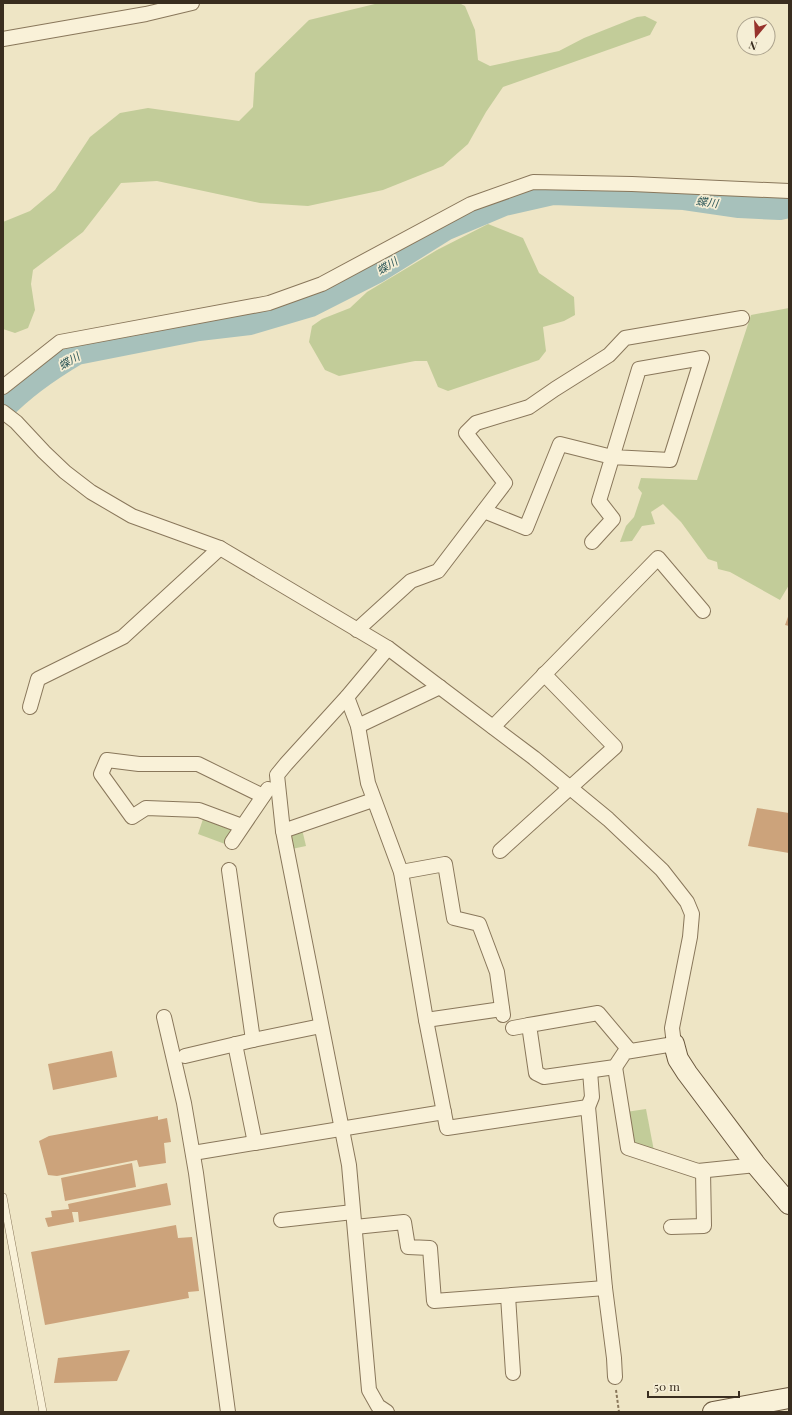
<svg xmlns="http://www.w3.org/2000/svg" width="792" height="1415" viewBox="0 0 792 1415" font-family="'Playfair Display','Noto Sans JP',serif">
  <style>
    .green { fill: #c2cc99 }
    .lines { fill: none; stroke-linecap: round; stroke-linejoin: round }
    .river { stroke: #a7c1bb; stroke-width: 22 }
    .building { fill: #cca37b }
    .lane-casing { stroke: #89775b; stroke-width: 8 }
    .street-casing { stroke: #89775b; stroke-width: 16 }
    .secondary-casing { stroke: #6b583e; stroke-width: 22 }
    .path { stroke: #89775b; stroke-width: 2; stroke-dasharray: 3 2; stroke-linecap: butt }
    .lane { stroke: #f9f1d8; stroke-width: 7 }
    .street { stroke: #f9f1d8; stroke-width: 14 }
    .secondary { stroke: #f9f1d8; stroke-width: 20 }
    .labels { text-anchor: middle; stroke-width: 3.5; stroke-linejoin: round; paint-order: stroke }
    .water-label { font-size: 11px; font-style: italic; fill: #2e5859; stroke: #f5eed5 }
  </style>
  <rect width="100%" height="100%" fill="#eee5c5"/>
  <!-- green -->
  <g class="green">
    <path d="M379,3H459L465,6L475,30L478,60L490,66L559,51L584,38L637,17L645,16L657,22L650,35L503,87L486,112L468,144L443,166L383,190L308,206L260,203L157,181L121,183L83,232L33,270L31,284L35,310L28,328L15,333L3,329V222L30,211L55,190L90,137L120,113L148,108L239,121L253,107L255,73L309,20Z"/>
    <path d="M488,224L523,238L539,273L574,297L575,315L564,321L543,327L546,351L539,360L448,391L438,387L427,361H415L339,376L325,370L309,342L312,326L322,319L350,308L367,292L437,250Z"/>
    <path d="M789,308V585L780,600L730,572L718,569L717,562L708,559L681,522L663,504L651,512L655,524L642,526L632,541L620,542L626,526L634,517L642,493L638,488L641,478L697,480L751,315Z"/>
    <path d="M204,816L230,825L231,832L225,844L198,834Z"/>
    <path d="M301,825L306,846L287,850L283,831Z"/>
    <path d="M646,1109L654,1151L631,1144L626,1112Z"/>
  </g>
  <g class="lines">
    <!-- river -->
    <path class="river" d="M3,410C24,388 50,370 77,354L199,330L250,324L311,306L378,272L447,229L504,205L553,194L684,199L739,207L780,209L789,207"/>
  </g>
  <!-- building -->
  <g class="building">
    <path d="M789,614V626L785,625Z"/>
    <path d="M757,808L789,813V853L748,846Z"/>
    <path d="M112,1051L117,1077L53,1090L48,1064Z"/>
    <path d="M158,1116V1120L167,1118L171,1142L164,1143L166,1163L139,1167L137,1160L57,1176L48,1175L39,1141L49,1136Z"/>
    <path d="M132,1163L136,1187L65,1201L61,1178Z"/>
    <path d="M167,1183L171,1205L79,1222L78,1212H72L74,1222L48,1227L45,1218L52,1217L51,1211L69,1209L68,1204Z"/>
    <path d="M176,1225L178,1238L192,1237L199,1291L188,1292L189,1298L45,1325L31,1252Z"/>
    <path d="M130,1350L117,1381L54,1383L58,1358Z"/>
  </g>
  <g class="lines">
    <defs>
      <path id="lane" d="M3,1197L43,1412"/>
      <g id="street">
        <path d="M3,39L146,14L192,3"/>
        <path d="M3,387L60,342L269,303L322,284L471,204L533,182L632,184L789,191"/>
        <path d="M3,412L16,422L44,452L65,472L91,492L132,516L220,548L388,648L534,758L608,819L662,870L687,902L692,914L690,937L672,1028L674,1044L625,1052L615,1067L544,1077L536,1073L529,1025L598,1013L630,1051"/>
        <path d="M484,511L526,528L560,444L612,457L670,460L702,358L639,369L599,501L613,519L592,542"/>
        <path d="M357,630L411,581L438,571L505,483L466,433L476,423L529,407L555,389L609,355L625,338L742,318"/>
        <path d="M347,697L358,726L368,783L401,872L426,1020L447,1128L588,1107L605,1288L614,1358L615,1377"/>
        <path d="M30,707L38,679L123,637L220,548"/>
        <path d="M358,726L440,687"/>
        <path d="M493,727L658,558L703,611"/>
        <path d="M242,826L199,810L146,808L132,817L101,774L107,760L139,764H198L263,796"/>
        <path d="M283,831L373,800"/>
        <path d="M232,842L268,789"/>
        <path d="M500,851L615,747L544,674"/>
        <path d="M229,870L253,1040"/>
        <path d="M401,872L445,864L454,918L479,924L497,972L503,1015"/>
        <path d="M164,1017L184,1103L196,1173L228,1412"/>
        <path d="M426,1020L502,1009"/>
        <path d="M513,1028L529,1025"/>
        <path d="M235,1044L255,1143"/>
        <path d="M185,1056L253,1040L321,1026"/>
        <path d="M615,1067L628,1148L698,1171L756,1165"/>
        <path d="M588,1107L592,1097L590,1071"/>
        <path d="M193,1153L444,1112"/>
        <path d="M281,1220L353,1212"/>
        <path d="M355,1227L404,1222L408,1247L430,1248L434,1301L605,1288"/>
        <path d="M671,1227L704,1226L703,1171"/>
        <path d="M508,1296L513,1373"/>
        <path d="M387,1412L378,1406L369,1390L349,1165L283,831L277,775L286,764L347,697L388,648"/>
      </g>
      <g id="secondary">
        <path d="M674,1044L678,1059L687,1073L756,1165L789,1204"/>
        <path d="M713,1412L789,1398"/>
      </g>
    </defs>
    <!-- lane casing -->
    <use href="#lane" class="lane-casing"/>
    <!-- street casing -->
    <use href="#street" class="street-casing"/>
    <!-- secondary casing -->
    <use href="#secondary" class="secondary-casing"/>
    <!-- path -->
    <path class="path" d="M616,1390L619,1412"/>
    <!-- lane -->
    <use href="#lane" class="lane"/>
    <!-- street -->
    <use href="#street" class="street"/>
    <!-- secondary -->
    <use href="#secondary" class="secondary"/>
  </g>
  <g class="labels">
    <!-- water labels -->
    <g class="water-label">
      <text transform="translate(707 202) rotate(8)" y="4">蝶川</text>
      <text transform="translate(387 266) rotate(-31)" y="4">蝶川</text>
      <text transform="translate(69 361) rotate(-30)" y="4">蝶川</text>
    </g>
  </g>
  <!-- border -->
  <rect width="792" height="1415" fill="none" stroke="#392d1f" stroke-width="8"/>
  <!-- north arrow -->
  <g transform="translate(756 36) rotate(198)"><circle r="19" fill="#f5eed5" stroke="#aaa18c"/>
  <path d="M0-3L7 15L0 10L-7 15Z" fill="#97332c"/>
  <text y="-6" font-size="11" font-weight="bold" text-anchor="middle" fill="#392d1f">N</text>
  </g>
  <!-- scale -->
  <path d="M648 1391v6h91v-6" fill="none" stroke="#392d1f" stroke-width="2"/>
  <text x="654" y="1391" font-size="12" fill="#392d1f" stroke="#f5eed5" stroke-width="3" paint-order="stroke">50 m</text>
</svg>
